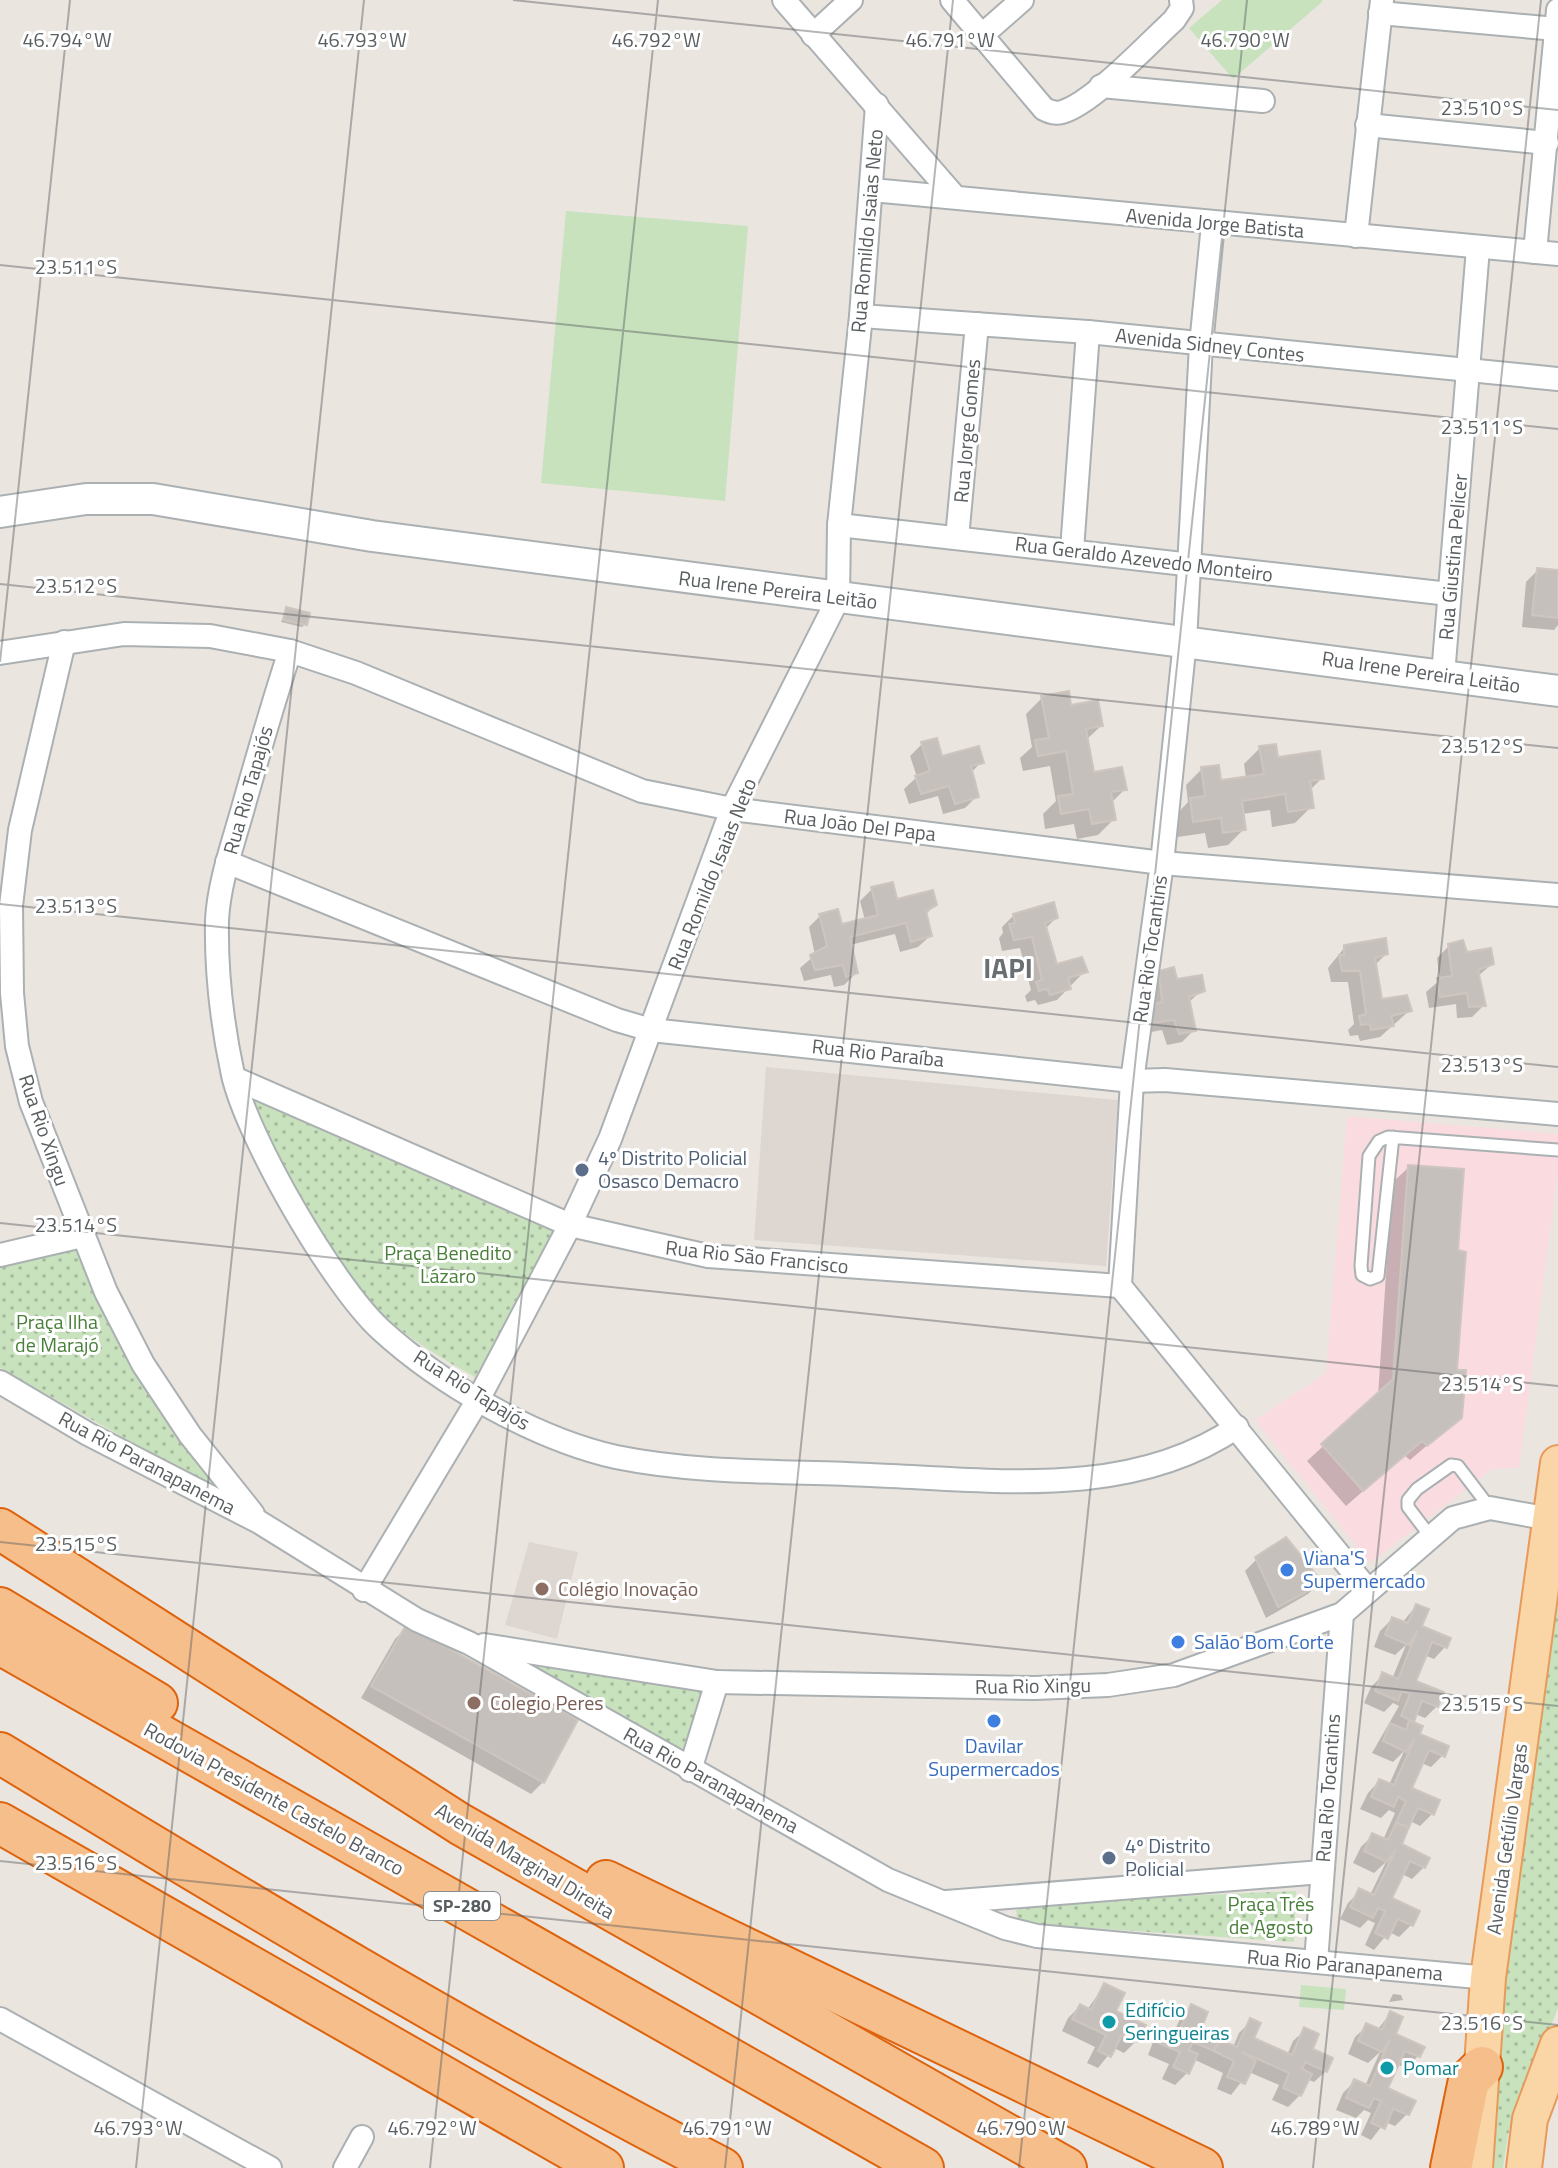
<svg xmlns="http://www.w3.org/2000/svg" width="1558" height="2168" viewBox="0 0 1558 2168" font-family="'Titillium Web',sans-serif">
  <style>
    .education { fill: #ded6d1 }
    .medical { fill: #f9dbe0 }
    .grass { fill: url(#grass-dots) }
    .pitch { fill: #c7e2bd }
    .shadow { fill: #0003 }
    .building { fill: #c6c0bd; stroke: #cfc5bf; stroke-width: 2 }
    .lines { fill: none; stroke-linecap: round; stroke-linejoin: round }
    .lane-casing { stroke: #abb0b2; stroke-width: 15 }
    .street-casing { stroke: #abb0b2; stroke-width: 26 }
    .secondary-casing { stroke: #abb0b3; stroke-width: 34 }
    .primary-casing { stroke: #e89a5b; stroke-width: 38 }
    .highway-casing { stroke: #de630d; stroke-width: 44 }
    .lane { stroke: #fff; stroke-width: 11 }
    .street { stroke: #fff; stroke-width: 22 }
    .secondary { stroke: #fff; stroke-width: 30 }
    .primary { stroke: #fad5a6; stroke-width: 34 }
    .highway { stroke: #f6be8b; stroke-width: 40 }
    .ticks { fill: none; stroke: #595e60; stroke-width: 2; stroke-opacity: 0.45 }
    .service-dot { fill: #5c6f8a; stroke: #fff; stroke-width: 3 }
    .shop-dot { fill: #3f7fe0; stroke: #fff; stroke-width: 3 }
    .education-dot { fill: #8d6e63; stroke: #fff; stroke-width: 3 }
    .culture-dot { fill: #0f9aa8; stroke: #fff; stroke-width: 3 }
    .labels { text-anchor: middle; stroke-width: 6; stroke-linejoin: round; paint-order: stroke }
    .shield { fill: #fff; stroke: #8b8e90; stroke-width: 2 }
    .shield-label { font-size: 18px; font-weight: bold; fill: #595e60 }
    .street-label { font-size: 20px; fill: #595e60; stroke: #fff }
    .service-label { font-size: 20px; fill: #4e5e75; stroke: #fff; text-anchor: start }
    .park-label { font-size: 20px; fill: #487f38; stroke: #fff }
    .shop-label { font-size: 20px; fill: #366cbe; stroke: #fff; text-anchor: start }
    .education-label { font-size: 20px; fill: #785e54; stroke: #fff; text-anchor: start }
    .culture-label { font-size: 20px; fill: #0d838f; stroke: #fff; text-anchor: start }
    .district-label { font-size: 28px; font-weight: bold; fill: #6a7072; stroke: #fff }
    .ticks-label { font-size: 20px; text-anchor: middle; fill: #595e60; stroke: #fff; stroke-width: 6; stroke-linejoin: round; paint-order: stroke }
  </style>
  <defs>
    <pattern id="grass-dots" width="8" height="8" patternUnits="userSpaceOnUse" patternTransform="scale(2)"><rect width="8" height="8" fill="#c7e2bd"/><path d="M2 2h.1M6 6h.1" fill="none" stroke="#a5ba9d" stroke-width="1.8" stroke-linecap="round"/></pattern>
  </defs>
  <rect width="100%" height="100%" fill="#ebe5e0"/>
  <!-- education -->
  <g class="education">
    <path d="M766,1067L1118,1100L1106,1266L754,1240Z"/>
    <path d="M529,1542L578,1552L557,1639L505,1625Z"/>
  </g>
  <!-- medical -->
  <path class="medical" d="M1347,1116L1558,1134V1170L1519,1468L1492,1469L1370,1563L1255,1420L1326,1373Z"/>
  <!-- grass -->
  <g class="grass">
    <path d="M243,1087L559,1228L475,1377C443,1359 411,1341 384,1315C325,1258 276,1161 243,1087Z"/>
    <path d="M84,1245L235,1500L0,1368V1265Z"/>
    <path d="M1558,1555V2008L1508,2134L1503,2168H1486L1494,2062Z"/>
    <path d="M534,1666L707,1688L684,1752Z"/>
    <path d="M1296,1891L1294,1942L1034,1924L1017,1917L1016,1911L1027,1903Z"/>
  </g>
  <!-- pitch -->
  <g class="pitch">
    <path d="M1222,0H1322L1323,1L1233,79L1189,28Z"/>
    <path d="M566,211L748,226L725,501L541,483Z"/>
    <path d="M1301,1985L1346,1989L1344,2010L1299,2007Z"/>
  </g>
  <!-- shadow -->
  <g class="shadow">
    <path d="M1538,570L1558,572V625L1554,630L1522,627L1526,582Z"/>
    <path d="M287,609L305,624L302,627L281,622Z"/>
    <path d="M1042,698L1070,708L1101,726L1086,740L1092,774L1125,789L1111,803L1114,819L1098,835L1077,839L1074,824L1045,829L1043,814L1056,801L1050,766L1023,771L1020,758L1032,747L1026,714Z"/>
    <path d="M922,744L941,759L981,762L971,773L977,796L965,808L943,814L938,796L909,804L904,789L917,777L910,756Z"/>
    <path d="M1260,748L1276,760L1322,778L1309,791L1311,807L1295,823L1272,827L1270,810L1242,814L1244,829L1228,845L1208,848L1205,833L1178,837L1175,816L1188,802L1186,785L1202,769L1219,782L1246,778L1244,764Z"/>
    <path d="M872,889L896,901L935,905L925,915L930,936L918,947L900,952L895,934L850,945L856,973L844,985L834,987L831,975L804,981L800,968L815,955L809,927L820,916L841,926L865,920L860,901Z"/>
    <path d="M1014,915L1056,918L1045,929L1056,966L1085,971L1057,1000L1038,1005L1035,1000L1027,1002L1025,996L1031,990L1020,948L1002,951L999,938L1003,933L1002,927Z"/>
    <path d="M1449,946L1492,964L1478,976L1484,1005L1472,1017L1457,1018L1456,1004L1429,1008L1426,992L1440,980L1437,958Z"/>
    <path d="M1345,947L1386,954L1374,966L1380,1002L1409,1011L1380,1037L1360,1041L1358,1035L1350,1036L1348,1030L1354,1024L1348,982H1331L1328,968Z"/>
    <path d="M1160,973L1202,990L1188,1003L1194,1030L1182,1042L1167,1045L1162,1030L1141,1034L1148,985Z"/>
    <path d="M1409,1167L1455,1251V1372L1460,1417L1410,1460L1404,1455L1346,1506L1307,1461L1378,1396L1392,1183Z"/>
    <path d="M1257,1559L1320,1583L1308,1594L1266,1618L1245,1571Z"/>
    <path d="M1416,1606L1419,1627L1445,1647L1434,1659L1424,1655L1413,1682L1437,1706L1425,1718L1415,1714L1412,1723L1417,1735L1443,1755L1431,1767L1421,1763L1410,1789L1432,1814L1420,1826L1410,1821L1399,1845L1424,1867L1412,1879L1402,1874L1390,1899L1411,1925L1399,1937L1389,1932L1374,1950L1365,1945L1375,1923L1368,1920L1360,1928L1340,1919L1348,1903L1360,1891L1370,1895L1386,1862L1374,1873L1353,1863L1361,1847L1373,1835L1383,1840L1395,1813L1389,1810L1381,1818L1360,1809L1368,1793L1379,1781L1389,1785L1404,1751L1393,1762L1372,1753L1399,1706L1393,1703L1384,1712L1364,1703L1371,1687L1383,1675L1392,1679L1406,1645L1395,1655L1374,1647L1380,1631L1392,1619L1402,1623Z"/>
    <path d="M407,1627L543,1782L531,1794L361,1698L395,1639Z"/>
    <path d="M1104,1986L1114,2012L1136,2041L1124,2053L1114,2048L1098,2068L1087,2063L1095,2047L1062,2031L1068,2018L1080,2006L1087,2010Z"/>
    <path d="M1393,1994L1401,1995L1403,2000L1389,2002Z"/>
    <path d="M1192,2007L1199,2027L1233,2047L1239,2033L1251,2021V2039L1287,2055L1293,2041L1305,2030L1310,2050L1326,2071L1314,2082L1307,2079L1300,2095L1288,2107L1272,2100L1279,2085L1249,2072L1231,2095L1217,2089L1223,2073L1193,2059L1187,2073L1175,2085L1162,2079L1169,2064L1148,2055L1153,2042L1165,2030L1173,2034L1180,2019Z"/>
    <path d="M1391,2013L1393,2035L1418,2056L1406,2068L1396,2064L1385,2089L1407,2114L1395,2126L1385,2122L1371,2140L1361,2135L1371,2113L1364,2110L1356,2118L1336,2110L1343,2093L1355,2081L1365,2086L1380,2052L1368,2063L1348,2054L1355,2037L1367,2026L1377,2030Z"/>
  </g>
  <!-- building -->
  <g class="building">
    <path d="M1537,568L1558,570V618L1532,615Z"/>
    <path d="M286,607L310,613L307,625L283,620Z"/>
    <path d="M1069,691L1071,705L1098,700L1103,726L1086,729L1094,772L1122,767L1127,790L1111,792L1116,820L1092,824L1089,809L1061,814L1058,796L1073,794L1066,751L1038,756L1035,740L1049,738L1041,696Z"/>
    <path d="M937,738L942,756L979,746L984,763L971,766L979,797L955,804L949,786L921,794L915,776L930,771L921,742Z"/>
    <path d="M1276,744L1278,757L1320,751L1324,779L1310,781L1314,808L1288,812L1285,794L1242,801L1246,830L1223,833L1221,818L1193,822L1190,798L1205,796L1201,767L1219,765L1221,780L1264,774L1259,746Z"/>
    <path d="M893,882L897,899L933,890L937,905L926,911L932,936L911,942L906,923L850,937L858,973L846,977L843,965L815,970L810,955L827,946L819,914L838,909L842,924L878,915L871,887Z"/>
    <path d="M1054,902L1058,918L1045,923L1057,964L1082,957L1088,972L1068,978L1071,989L1050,995L1047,989L1039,991L1036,982L1042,980L1032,937L1014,940L1009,924L1015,923L1013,914Z"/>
    <path d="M1386,938L1388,954L1375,958L1382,999L1407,995L1412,1011L1391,1016L1394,1026L1371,1030L1370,1024L1361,1025L1359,1016L1366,1014L1360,971H1342L1339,955H1344V945Z"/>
    <path d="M1463,940L1467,952L1491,948L1494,964L1478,970L1486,1006L1469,1007L1467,993L1440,997L1437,978L1452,976L1448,944Z"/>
    <path d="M1174,967L1177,979L1202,975L1205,991L1189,997L1196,1031L1179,1034L1174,1020L1152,1023L1149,1005L1162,1002L1159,971Z"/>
    <path d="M1408,1165L1464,1169L1458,1250L1466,1252L1457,1370H1466L1462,1418L1427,1446L1422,1441L1363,1491L1321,1444L1393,1379Z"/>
    <path d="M1286,1537L1323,1583L1278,1607L1255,1557Z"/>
    <path d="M1416,1604L1429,1609L1422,1626L1451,1638L1447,1648L1432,1642L1416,1681L1444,1692L1438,1707L1422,1701L1414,1722L1401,1716L1410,1694L1402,1691L1398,1701L1375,1691L1382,1672L1398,1679L1417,1631L1409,1645L1385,1635L1392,1617L1408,1623Z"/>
    <path d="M406,1625L578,1720L544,1783L371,1686Z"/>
    <path d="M1409,1720L1423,1726L1420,1734L1449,1746L1445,1757L1429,1750L1412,1788L1440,1800L1434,1815L1418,1808L1409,1827L1396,1823L1406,1801L1398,1797L1394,1807L1371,1797L1379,1779L1394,1785L1415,1738L1406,1752L1383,1741L1390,1723L1406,1730Z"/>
    <path d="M1396,1823L1409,1827L1402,1844L1430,1858L1425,1868L1410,1861L1392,1898L1420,1911L1413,1926L1398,1919L1388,1939L1375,1933L1385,1911L1378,1908L1373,1918L1350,1907L1359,1888L1374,1895L1396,1849L1387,1862L1364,1851L1372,1833L1388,1840Z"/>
    <path d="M1104,1983L1125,1993L1116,2011L1146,2025L1138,2042L1122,2035L1111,2057L1098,2051L1106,2035L1072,2019L1080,2004L1091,2010Z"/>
    <path d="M1191,2004L1208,2012L1202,2027L1221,2035L1214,2051L1193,2042L1189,2050L1198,2054L1189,2074L1173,2067L1180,2052L1158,2043L1165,2028L1186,2037L1187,2032L1180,2029Z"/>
    <path d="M1390,2011L1403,2017L1396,2034L1425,2047L1420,2057L1405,2051L1388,2088L1416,2101L1409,2115L1393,2109L1385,2129L1371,2123L1381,2101L1374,2098L1369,2108L1346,2098L1354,2079L1370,2086L1390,2039L1382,2052L1358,2041L1366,2023L1382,2030Z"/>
    <path d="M1250,2018L1261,2023L1254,2038L1292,2055L1304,2027L1319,2034L1313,2049L1333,2058L1327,2072L1305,2062L1302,2069L1312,2074L1301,2096L1283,2088L1289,2073L1242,2052L1256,2061L1245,2084L1227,2077L1234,2061L1214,2051L1220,2040L1237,2047Z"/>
  </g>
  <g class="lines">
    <defs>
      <g id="lane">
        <path d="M1393,1137L1378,1276L1370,1279L1362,1275L1361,1266L1369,1156L1379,1141L1388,1137L1558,1150"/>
        <path d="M1430,1536L1408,1507V1500L1417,1489L1451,1465L1458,1466L1490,1508"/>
      </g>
      <g id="street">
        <path d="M784,0L955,197"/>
        <path d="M952,0L1044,109C1050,112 1055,114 1062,112C1092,104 1149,43 1174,20L1182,8L1181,0"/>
        <path d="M1380,13L1556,29"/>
        <path d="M813,35L851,0"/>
        <path d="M981,36L1022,0"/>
        <path d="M1101,86L1263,101"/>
        <path d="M1367,125L1547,143"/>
        <path d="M872,190L1558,254"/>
        <path d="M1213,224L1201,345L1185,641L1162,863L1132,1081L1120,1286L1367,1589"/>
        <path d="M1356,236L1382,0"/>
        <path d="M1535,252L1558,10"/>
        <path d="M861,316L1088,332L1558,379"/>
        <path d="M839,525L1449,594"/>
        <path d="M957,538L977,324"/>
        <path d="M1072,550L1088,332"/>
        <path d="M64,642L20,830L11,906L12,993L17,1046L31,1102L106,1292L143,1364L190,1435L253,1514"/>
        <path d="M290,651C273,703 258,755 243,808C233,844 219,882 217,920C216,971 222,1024 233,1075C248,1139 332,1284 380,1329C441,1385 536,1439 616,1457C699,1474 787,1471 870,1475C993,1480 1130,1500 1237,1427"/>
        <path d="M0,653L124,634L210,636L290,651L356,673L642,791L732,809L1162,863L1558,895"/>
        <path d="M1443,675L1478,248"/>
        <path d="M227,862L617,1020L651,1030L1132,1081L1165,1080L1558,1114"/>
        <path d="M234,1078L570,1225L708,1256L1120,1286"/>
        <path d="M0,1255L82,1236"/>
        <path d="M0,1382L88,1434L259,1522L417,1620L469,1643L888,1880L1005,1928L1037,1936L1488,1978"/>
        <path d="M364,1590L479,1398L570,1225L610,1139L732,809L838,599L839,525L861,316L877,105"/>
        <path d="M484,1645L717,1682L1035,1688L1108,1685L1174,1675L1342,1614L1453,1518L1490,1508L1550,1519"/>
        <path d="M690,1770L717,1682"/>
        <path d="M946,1902L1322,1872"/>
        <path d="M1316,1962L1342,1614"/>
        <path d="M0,2019L270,2168"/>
        <path d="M345,2168L362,2137"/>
      </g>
      <path id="secondary" d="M0,512L86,499H153L372,536L1558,691"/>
      <g id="primary">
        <path d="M1475,2168L1488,1978L1558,1463"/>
        <path d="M1524,2168L1530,2119L1558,2044"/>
      </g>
      <g id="highway">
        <path d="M0,1529L460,1824L1066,2168"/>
        <path d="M0,1608L157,1703"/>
        <path d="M0,1644L923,2168"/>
        <path d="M0,1753C238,1898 475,2041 722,2168"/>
        <path d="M0,1823L603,2168"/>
        <path d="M606,1881L1202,2168"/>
        <path d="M1451,2168L1469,2080L1482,2067"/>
      </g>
    </defs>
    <!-- lane casing -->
    <use href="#lane" class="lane-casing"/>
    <!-- street casing -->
    <use href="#street" class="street-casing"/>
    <!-- secondary casing -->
    <use href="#secondary" class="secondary-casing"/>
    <!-- primary casing -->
    <use href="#primary" class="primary-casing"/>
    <!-- highway casing -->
    <use href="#highway" class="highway-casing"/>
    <!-- lane -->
    <use href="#lane" class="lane"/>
    <!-- street -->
    <use href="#street" class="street"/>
    <!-- secondary -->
    <use href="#secondary" class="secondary"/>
    <!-- primary -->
    <use href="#primary" class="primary"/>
    <!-- highway -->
    <use href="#highway" class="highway"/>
  </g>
  <!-- ticks -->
  <path class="ticks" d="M513,0L1558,110M0,265L1558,429M0,584L1558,748M0,662L70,0M0,904L1558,1067M0,1223L1558,1386M0,1542L1558,1706M0,1861L1558,2025M136,2168L364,0M430,2168L658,0M725,2168L953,0M1019,2168L1247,0M1313,2168L1541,0"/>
  <!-- markers -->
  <g class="service-dot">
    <circle cx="582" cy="1170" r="8"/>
    <circle cx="1109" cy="1858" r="8"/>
  </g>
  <g class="shop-dot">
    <circle cx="1287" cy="1570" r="8"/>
    <circle cx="1178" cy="1642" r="8"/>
    <circle cx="994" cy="1721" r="8"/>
  </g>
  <g class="education-dot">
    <circle cx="542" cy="1589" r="8"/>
    <circle cx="474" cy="1703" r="8"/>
  </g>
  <g class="culture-dot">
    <circle cx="1109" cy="2022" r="8"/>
    <circle cx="1387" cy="2068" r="8"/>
  </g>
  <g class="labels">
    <!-- shield labels -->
    <rect class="shield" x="424" y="1892" width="76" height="28" rx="6"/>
    <g class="shield-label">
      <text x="462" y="1912">SP-280</text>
    </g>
    <!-- street labels -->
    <g class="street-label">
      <text transform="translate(1215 223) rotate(5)" y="7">Avenida Jorge Batista</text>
      <text transform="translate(867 231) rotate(-85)" y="7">Rua Romildo Isaias Neto</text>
      <text transform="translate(1210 345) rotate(6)" y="7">Avenida Sidney Contes</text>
      <text transform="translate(967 431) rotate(-85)" y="7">Rua Jorge Gomes</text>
      <text transform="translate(1453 557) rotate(-85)" y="7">Rua Giustina Pelicer</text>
      <text transform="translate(1144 559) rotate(7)" y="7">Rua Geraldo Azevedo Monteiro</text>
      <text transform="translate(778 590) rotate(7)" y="7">Rua Irene Pereira Leitão</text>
      <text transform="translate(1421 672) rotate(8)" y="7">Rua Irene Pereira Leitão</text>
      <text transform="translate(248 790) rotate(-74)" y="7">Rua Rio Tapajós</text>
      <text transform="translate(860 825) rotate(7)" y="7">Rua João Del Papa</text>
      <text transform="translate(712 874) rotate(-68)" y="7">Rua Romildo Isaias Neto</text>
      <text transform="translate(1150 949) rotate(-82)" y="7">Rua Rio Tocantins</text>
      <text transform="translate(878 1053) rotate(6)" y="7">Rua Rio Paraíba</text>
      <text transform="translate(44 1130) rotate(71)" y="7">Rua Rio Xingu</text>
      <text transform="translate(757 1257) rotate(6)" y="7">Rua Rio São Francisco</text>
      <text transform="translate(472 1390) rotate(32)" y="7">Rua Rio Tapajós</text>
      <text transform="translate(147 1463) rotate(28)" y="7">Rua Rio Paranapanema</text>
      <text transform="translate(1033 1686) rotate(-1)" y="7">Rua Rio Xingu</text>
      <text transform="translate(711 1780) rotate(29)" y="7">Rua Rio Paranapanema</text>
      <text transform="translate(1328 1788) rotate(-86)" y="7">Rua Rio Tocantins</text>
      <text transform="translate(274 1799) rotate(29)" y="7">Rodovia Presidente Castelo Branco</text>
      <text transform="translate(1507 1839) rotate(-82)" y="7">Avenida Getúlio Vargas</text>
      <text transform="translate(525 1861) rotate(31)" y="7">Avenida Marginal Direita</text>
      <text transform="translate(1345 1965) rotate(5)" y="7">Rua Rio Paranapanema</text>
    </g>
    <!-- service labels -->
    <g class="service-label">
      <text x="598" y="1165">4º Distrito Policial<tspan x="598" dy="23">Osasco Demacro</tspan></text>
      <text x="1125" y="1853">4º Distrito<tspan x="1125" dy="23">Policial</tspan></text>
    </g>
    <!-- park labels -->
    <g class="park-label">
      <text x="448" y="1260">Praça Benedito<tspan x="448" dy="23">Lázaro</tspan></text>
      <text x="57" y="1329">Praça Ilha<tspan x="57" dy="23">de Marajó</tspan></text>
      <text x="1271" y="1911">Praça Três<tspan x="1271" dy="23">de Agosto</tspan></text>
    </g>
    <!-- shop labels -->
    <g class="shop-label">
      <text x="1303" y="1565">Viana'S<tspan x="1303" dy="23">Supermercado</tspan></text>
      <text x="1194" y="1649">Salão Bom Corte</text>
      <text x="994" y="1753" text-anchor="middle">Davilar<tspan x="994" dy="23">Supermercados</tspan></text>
    </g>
    <!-- education labels -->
    <g class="education-label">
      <text x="558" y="1596">Colégio Inovação</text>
      <text x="490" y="1710">Colegio Peres</text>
    </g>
    <!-- culture labels -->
    <g class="culture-label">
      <text x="1125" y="2017">Edifício<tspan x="1125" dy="23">Seringueiras</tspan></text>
      <text x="1403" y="2075">Pomar</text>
    </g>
    <!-- district labels -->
    <g class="district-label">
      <text x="1008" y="978">IAPI</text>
    </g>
  </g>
  <g class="ticks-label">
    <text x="67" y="47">46.794°W</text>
    <text x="362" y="47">46.793°W</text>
    <text x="656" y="47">46.792°W</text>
    <text x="950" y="47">46.791°W</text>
    <text x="1245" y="47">46.790°W</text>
    <text x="1482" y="115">23.510°S</text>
    <text x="76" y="274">23.511°S</text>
    <text x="1482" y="434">23.511°S</text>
    <text x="76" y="593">23.512°S</text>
    <text x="1482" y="753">23.512°S</text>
    <text x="76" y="913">23.513°S</text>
    <text x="1482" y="1072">23.513°S</text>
    <text x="76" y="1232">23.514°S</text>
    <text x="1482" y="1391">23.514°S</text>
    <text x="76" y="1551">23.515°S</text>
    <text x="1482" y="1711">23.515°S</text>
    <text x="76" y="1870">23.516°S</text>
    <text x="1482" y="2030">23.516°S</text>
    <text x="138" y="2135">46.793°W</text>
    <text x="432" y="2135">46.792°W</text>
    <text x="727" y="2135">46.791°W</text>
    <text x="1021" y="2135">46.790°W</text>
    <text x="1315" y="2135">46.789°W</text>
  </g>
</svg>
